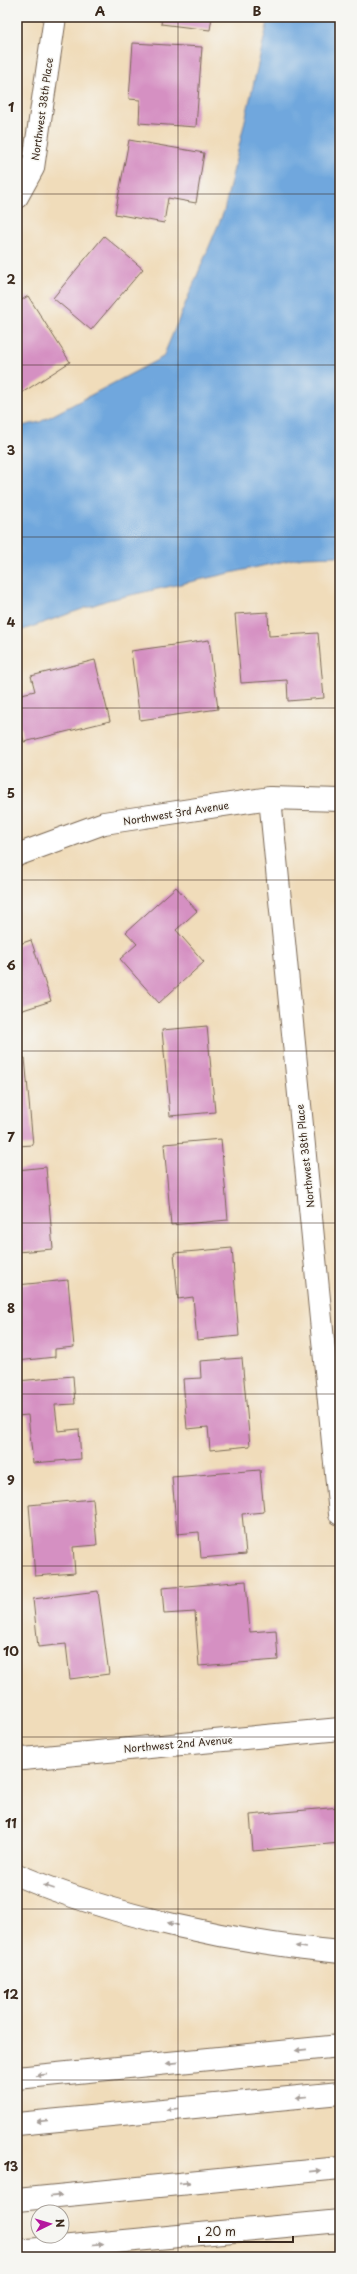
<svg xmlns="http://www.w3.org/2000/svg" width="357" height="2274" viewBox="0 0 357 2274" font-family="'Playpen Sans',sans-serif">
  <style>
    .water { fill: #6fa7dd; stroke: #55687e }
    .building { fill: #d590c2 }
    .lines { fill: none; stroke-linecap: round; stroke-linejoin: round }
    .minor-casing { stroke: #7a6855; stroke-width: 24 }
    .highway-casing { stroke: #7a6855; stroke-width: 24 }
    .minor { stroke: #fff; stroke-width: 22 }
    .highway { stroke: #fff; stroke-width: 22 }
    .oneway { fill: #a79f9a }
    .grid { fill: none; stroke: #3b2a1e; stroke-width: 1; stroke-opacity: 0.55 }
    .labels { text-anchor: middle; stroke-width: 3; stroke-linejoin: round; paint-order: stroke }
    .street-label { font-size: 10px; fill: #3b2a1e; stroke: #f6f6f2 }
    .neatline { fill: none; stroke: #3b2a1e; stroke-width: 1.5 }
    .grid-label { font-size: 13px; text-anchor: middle; font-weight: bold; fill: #3b2a1e }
  </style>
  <rect width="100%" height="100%" fill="#f6f6f2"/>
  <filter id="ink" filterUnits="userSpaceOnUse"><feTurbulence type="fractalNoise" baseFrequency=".025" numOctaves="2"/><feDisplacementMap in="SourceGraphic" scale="8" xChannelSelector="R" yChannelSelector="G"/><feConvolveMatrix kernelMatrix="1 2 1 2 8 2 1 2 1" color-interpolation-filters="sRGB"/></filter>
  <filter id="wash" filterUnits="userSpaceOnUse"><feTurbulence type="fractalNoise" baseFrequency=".012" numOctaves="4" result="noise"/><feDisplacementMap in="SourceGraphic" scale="16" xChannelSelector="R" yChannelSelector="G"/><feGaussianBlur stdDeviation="0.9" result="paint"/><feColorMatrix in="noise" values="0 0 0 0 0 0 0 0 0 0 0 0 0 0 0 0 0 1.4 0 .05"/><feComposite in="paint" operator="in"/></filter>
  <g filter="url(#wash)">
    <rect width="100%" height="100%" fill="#f0dcba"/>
    <!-- water -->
    <path class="water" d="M269,17H340V556L303,557L108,600L17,632V427L40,422L163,357L224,211Z"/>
    <g id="blocks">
      <!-- building -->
      <g class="building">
        <path d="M162,17H212L210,30L161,24Z"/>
        <path d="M133,43L202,47L196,127L139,123L140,100L129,99Z"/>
        <path d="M129,140L204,153L196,203L168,198L164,223L115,214Z"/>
        <path d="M104,236L143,269L91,330L53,298Z"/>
        <path d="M28,296L70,362L17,396V303Z"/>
        <path d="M268,612L269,636L318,633L324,698L288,701L287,680L241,683L235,614Z"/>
        <path d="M209,640L218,709L140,720L131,651Z"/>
        <path d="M95,660L110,721L24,742L17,715V695L35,691L31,676Z"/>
        <path d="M176,887L197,911L176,930L204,962L159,1003L120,959L137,944L126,932Z"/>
        <path d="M31,940L51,1001L17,1012V945Z"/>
        <path d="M207,1026L215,1112L170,1116L162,1030Z"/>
        <path d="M25,1058L33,1145L17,1146V1059Z"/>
        <path d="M221,1139L228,1220L171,1225L164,1144Z"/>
        <path d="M46,1167L53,1249L17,1252V1170Z"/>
        <path d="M232,1248L239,1336L197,1340L193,1297L178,1299L174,1253Z"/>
        <path d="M68,1280L74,1347L55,1349V1357L17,1361V1285Z"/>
        <path d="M242,1358L250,1446L210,1450L208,1427L187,1429L183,1379L201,1378L200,1361Z"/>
        <path d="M73,1376L75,1404L55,1405L58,1431L79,1429L81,1459L33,1463L28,1415L17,1416V1381Z"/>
        <path d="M260,1470L264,1512L242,1514L246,1554L201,1558L199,1532L177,1534L172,1477Z"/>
        <path d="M93,1499L97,1545L73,1547L75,1573L35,1576L29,1505Z"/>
        <path d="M246,1581L250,1632L276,1630L278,1660L199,1666L195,1612L164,1614L162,1588Z"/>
        <path d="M98,1591L109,1674L70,1679L66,1644L38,1647L33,1599Z"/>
        <path d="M340,1807V1843L253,1851L250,1815Z"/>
      </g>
    </g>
  </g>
  <g filter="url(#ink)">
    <use href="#blocks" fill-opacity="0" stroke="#7a6855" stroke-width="1"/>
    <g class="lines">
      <defs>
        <g id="minor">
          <path d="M17,197L33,168L55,17"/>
          <path d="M270,798L340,1514"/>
          <path d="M17,855L104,823L270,798L340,800"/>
          <path d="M17,1757L23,1759L340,1729"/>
        </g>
        <g id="highway">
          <path d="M17,1875C117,1917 232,1942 340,1952"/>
          <path d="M17,2078L340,2046"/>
          <path d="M17,2124L340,2093"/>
          <path d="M17,2200L340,2168"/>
          <path d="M17,2251L340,2221"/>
        </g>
      </defs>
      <!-- minor casing -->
      <use href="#minor" class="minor-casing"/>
      <!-- highway casing -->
      <use href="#highway" class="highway-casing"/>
      <!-- minor -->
      <use href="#minor" class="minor"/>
      <!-- highway -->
      <use href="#highway" class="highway"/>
    </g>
    <!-- one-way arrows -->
    <defs><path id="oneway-solid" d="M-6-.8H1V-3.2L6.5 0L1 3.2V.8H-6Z"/></defs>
    <g class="oneway">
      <use href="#oneway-solid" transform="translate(49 1887) rotate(-161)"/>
      <use href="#oneway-solid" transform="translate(173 1924) rotate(-166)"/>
      <use href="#oneway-solid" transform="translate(301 1947) rotate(-171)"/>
      <use href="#oneway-solid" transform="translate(301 2050) rotate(174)"/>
      <use href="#oneway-solid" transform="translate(172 2063) rotate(174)"/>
      <use href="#oneway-solid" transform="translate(42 2075) rotate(174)"/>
      <use href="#oneway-solid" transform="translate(301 2097) rotate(175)"/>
      <use href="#oneway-solid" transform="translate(172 2109) rotate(175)"/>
      <use href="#oneway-solid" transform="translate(42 2121) rotate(175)"/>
      <use href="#oneway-solid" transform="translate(315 2171) rotate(-6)"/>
      <use href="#oneway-solid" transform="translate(185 2183) rotate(-6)"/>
      <use href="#oneway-solid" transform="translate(56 2196) rotate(-6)"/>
      <use href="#oneway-solid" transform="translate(98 2244) rotate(-5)"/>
    </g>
  </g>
  <!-- grid -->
  <path class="grid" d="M178,17V2257M17,194H340M17,365H340M17,537H340M17,708H340M17,880H340M17,1051H340M17,1223H340M17,1394H340M17,1566H340M17,1737H340M17,1909H340M17,2080H340"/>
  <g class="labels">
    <!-- street labels -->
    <g class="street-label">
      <text transform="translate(42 109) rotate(-82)" y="4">Northwest 38th Place</text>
      <text transform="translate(176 813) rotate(-9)" y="4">Northwest 3rd Avenue</text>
      <text transform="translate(305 1156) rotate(-96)" y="4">Northwest 38th Place</text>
      <text transform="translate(178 1744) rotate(-5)" y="4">Northwest 2nd Avenue</text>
    </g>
  </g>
  <!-- margin -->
  <rect width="357" height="2274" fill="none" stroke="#f6f6f2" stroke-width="44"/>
  <!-- north arrow -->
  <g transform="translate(50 2224) rotate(85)"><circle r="19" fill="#f6f6f2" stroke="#aba49d"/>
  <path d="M0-3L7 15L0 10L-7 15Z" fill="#b5179e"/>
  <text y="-6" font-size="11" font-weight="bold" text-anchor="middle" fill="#3b2a1e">N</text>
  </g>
  <!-- scale -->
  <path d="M199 2236v6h94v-6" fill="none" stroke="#3b2a1e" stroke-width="2"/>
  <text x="205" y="2236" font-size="12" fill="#3b2a1e" stroke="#f6f6f2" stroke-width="3" paint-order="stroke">20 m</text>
  <rect x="22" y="22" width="313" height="2230" class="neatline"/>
  <g class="grid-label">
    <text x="100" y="16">A</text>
    <text x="257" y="16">B</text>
    <text x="11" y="112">1</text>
    <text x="11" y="284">2</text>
    <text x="11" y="455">3</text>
    <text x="11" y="627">4</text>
    <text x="11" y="798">5</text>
    <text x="11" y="970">6</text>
    <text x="11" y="1142">7</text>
    <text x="11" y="1313">8</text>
    <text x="11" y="1485">9</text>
    <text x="11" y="1656">10</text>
    <text x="11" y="1828">11</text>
    <text x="11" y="1999">12</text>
    <text x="11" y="2171">13</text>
  </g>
</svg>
